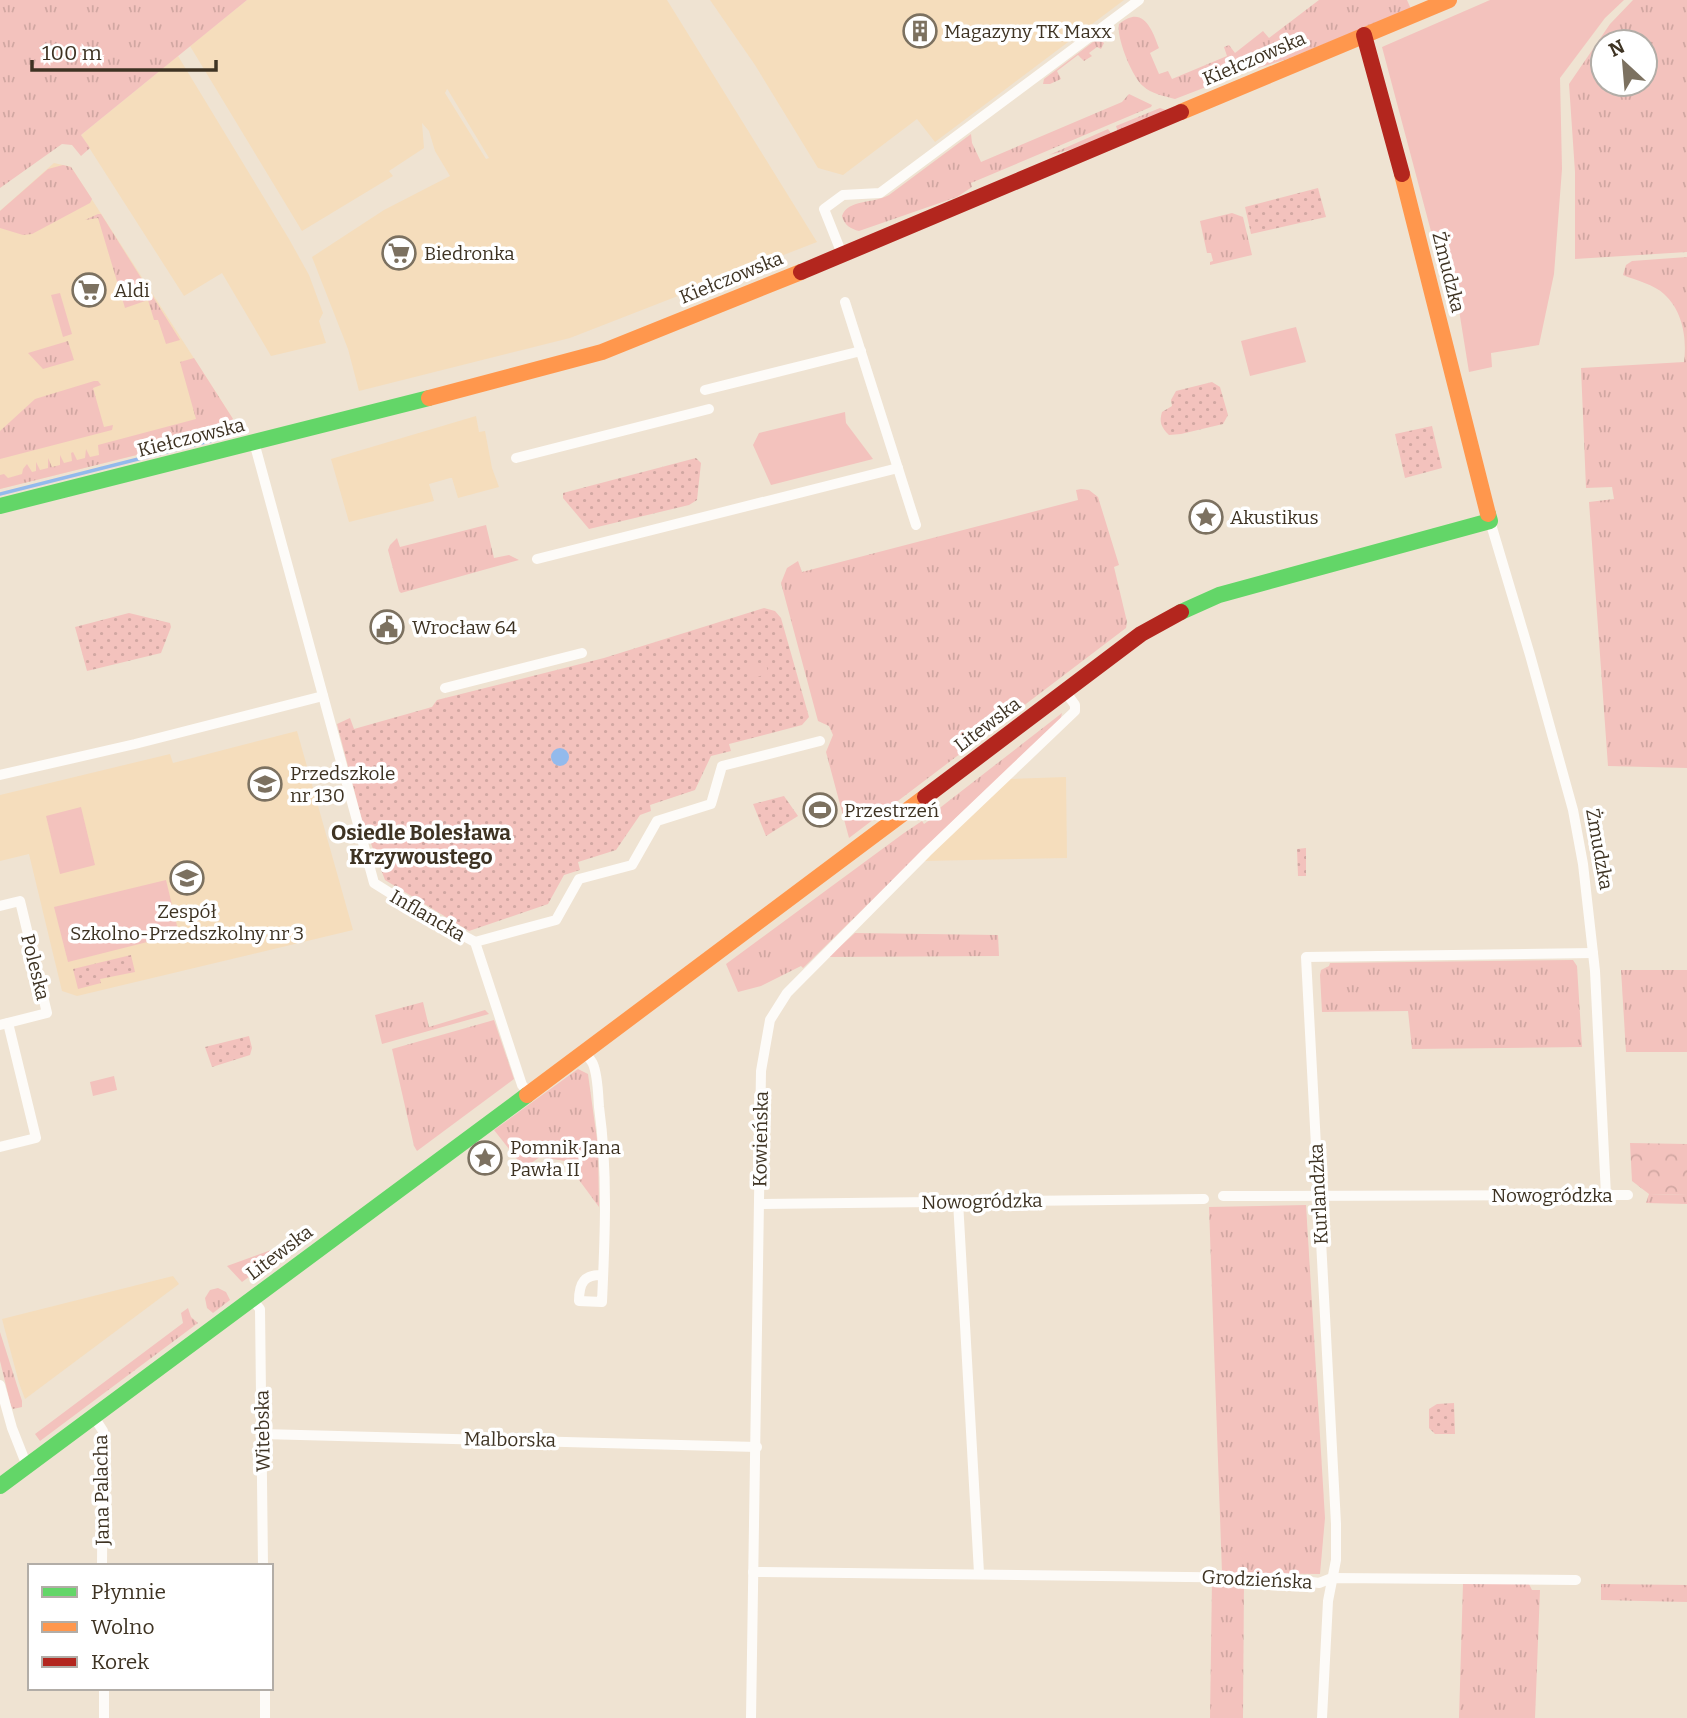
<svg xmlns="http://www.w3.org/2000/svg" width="1687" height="1718" viewBox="0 0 1687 1718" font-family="Bitter,serif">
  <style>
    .built { fill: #f5ddbc; fill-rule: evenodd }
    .grass { fill: url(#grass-tufts); fill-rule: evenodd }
    .forest { fill: url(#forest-crowns) }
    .park { fill: url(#park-dots) }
    .garden { fill: #f3c2bd }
    .water { fill: #93baec }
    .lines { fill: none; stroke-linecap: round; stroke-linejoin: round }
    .stream { stroke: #93baec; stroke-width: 3.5 }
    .street { stroke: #fdfbf8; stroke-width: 10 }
    .fast { stroke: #63d668; stroke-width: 16 }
    .slow { stroke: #ff974d; stroke-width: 16 }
    .jam { stroke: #b3261e; stroke-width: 16 }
    .labels { text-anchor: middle; stroke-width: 7; stroke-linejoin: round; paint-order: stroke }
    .poi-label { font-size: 19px; fill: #3e3323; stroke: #fff; text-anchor: start }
    .street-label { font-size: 19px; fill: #3e3323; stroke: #fff }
    .neighbourhood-label { font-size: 21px; font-weight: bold; fill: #3e3323; stroke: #fff }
  </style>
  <defs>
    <pattern id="grass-tufts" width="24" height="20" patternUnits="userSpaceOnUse" patternTransform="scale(1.75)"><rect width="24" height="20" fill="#f3c2bd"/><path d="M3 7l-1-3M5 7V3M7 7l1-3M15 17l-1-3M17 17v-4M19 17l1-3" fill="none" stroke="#d1a7a2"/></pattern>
    <pattern id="forest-crowns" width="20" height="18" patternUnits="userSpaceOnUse" patternTransform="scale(1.75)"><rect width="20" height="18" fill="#f3c2bd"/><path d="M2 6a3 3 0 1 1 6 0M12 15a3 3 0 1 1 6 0" fill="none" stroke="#d1a7a2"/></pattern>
    <pattern id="park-dots" width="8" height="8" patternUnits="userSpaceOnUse" patternTransform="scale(1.75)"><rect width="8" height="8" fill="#f3c2bd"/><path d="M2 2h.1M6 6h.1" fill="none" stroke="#d1a7a2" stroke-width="1.8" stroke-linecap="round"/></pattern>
  </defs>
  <rect width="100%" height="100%" fill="#efe3d2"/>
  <!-- built -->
  <g class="built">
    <path d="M247,0H667L817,242L570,338L359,391L348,349L312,257L384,210L450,176L435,151L429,131L422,123L424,148L389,171L393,176L302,231L190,46ZM447,89L448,90L489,158L486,159L445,93Z"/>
    <path d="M710,0H1124L935,142L917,119L843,175L818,168L755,65Z"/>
    <path d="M178,56L289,239L309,275L323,313L319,321L326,343L271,356L222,273L184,296L81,135Z"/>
    <path d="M54,163L71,167L233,419L229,432L0,489V211Z"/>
    <path d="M476,416L479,432L485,431L492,468L499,487L458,498L452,478H450L429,484L434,501L349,522L331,459Z"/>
    <path d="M297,731L353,930L77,996L62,991L29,854L0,861V795L170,754L173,763Z"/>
    <path d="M1066,777L1067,858L923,861L1009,779Z"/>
    <path d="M173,1276L179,1284L25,1399L19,1383L2,1319Z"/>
  </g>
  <!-- grass -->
  <g class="grass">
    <path d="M0,0H247L81,135L90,148L81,156L72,145L62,144L0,188Z"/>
    <path d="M1319,0H1407L1411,9L1287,59L1245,72L1175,99C1165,96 1151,94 1143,86C1132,77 1116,37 1119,24C1143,4 1152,29 1159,48L1150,53L1159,74L1168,71L1172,79L1227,56L1224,47L1229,45L1235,53L1263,31L1269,38Z"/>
    <path d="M1633,0H1687V252L1575,259V172L1569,84L1610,24ZM1603,42H1645V84H1603Z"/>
    <path d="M1100,40L1104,43L1101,49L1097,47L1089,53L1092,56L1084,61L1078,55L1057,71L1061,79L1050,84H1043L1044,79L1093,42Z"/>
    <path d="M1129,94L1152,105L1151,107L971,183L972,187L957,197L859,231C851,229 844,225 842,216C848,199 873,204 889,195L971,134L972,143L981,162L1122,102Z"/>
    <path d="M1160,108L1166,110L1118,132L1116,126Z"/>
    <path d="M1108,129L1111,133L1072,149L1049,155Z"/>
    <path d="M63,165L71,167L92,199L90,203L32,234L23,235L0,228V211L48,169Z"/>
    <path d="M1232,213L1243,217L1252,255L1210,265V262L1213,261L1211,253H1207L1200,221Z"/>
    <path d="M98,214H101L180,340L166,344L158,320H154L148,300L125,308L98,218L85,220Z"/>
    <path d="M1687,257V768L1608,766L1589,502L1614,499L1612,487L1586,488L1581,368L1684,362C1687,339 1683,311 1664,294C1655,285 1635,280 1623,275L1626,265L1632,261Z"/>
    <path d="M60,293L72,334L63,337L51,295Z"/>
    <path d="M68,341L74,360L43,369L28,353Z"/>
    <path d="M194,358L233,419L229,432L0,489V475L4,474L8,478L22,474L23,469L27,464L32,472L36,471V462L40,470L48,468V458L52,467L60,465V455L64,463L72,461L71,453L73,452L77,460L85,458L86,449L90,457L99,455L98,445L196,419L180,362Z"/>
    <path d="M94,381H98L101,385L93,388L104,427L113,425L112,430L0,459V431L35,399Z"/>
    <path d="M1081,489L1089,490L1098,497L1119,565L1114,567L1127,622L1126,628L849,838L826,752L833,735L829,726L818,721L781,583L787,568L798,561L802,572L1078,500L1076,490Z"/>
    <path d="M486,525L494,558L509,555L519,560L401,593L399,591L388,550L390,545L397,538L400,547Z"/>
    <path d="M1062,713L1060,722L958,816L803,968L801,966L761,986L738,992L726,964L904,833L922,821L924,824L934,817L932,814Z"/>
    <path d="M855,933L998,935L999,956L828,957Z"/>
    <path d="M1573,960L1577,966L1582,1047L1412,1049L1408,1011L1322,1012L1320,975L1321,970L1329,966L1330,963Z"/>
    <path d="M1621,970H1687V1052H1626Z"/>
    <path d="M423,1002L429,1027L485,1010L489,1014L382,1044L375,1015Z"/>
    <path d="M494,1020L514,1079L417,1151L414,1146L392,1049Z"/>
    <path d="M578,1069L588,1074L598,1147L599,1207L565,1161L540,1157L524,1168L494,1130Z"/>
    <path d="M1649,1194L1687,1195V1204L1646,1203Z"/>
    <path d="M1306,1205L1325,1518L1320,1574L1222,1573L1209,1207Z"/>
    <path d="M290,1243L294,1244L242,1282L227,1266Z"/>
    <path d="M218,1288L226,1292L230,1300L213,1313L207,1308L205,1298L210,1290Z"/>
    <path d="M188,1308L191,1317L198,1323L40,1441L35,1434L183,1323L181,1313Z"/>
    <path d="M0,1332L22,1401V1407L13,1409L11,1406L0,1361Z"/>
    <path d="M1212,1580L1244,1581L1243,1718H1210Z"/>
    <path d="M1463,1583L1529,1584L1532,1590H1540L1535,1718H1459Z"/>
    <path d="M1601,1584L1687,1585V1602L1601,1600Z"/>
  </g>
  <!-- forest -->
  <path class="forest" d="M1630,1143L1687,1144V1195L1649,1194L1632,1181Z"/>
  <!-- park -->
  <g class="park">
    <path d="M1318,188L1326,217L1251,234L1245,207Z"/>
    <path d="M1212,382L1220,387L1228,415L1223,424L1181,434L1169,435C1161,427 1159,422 1162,412L1172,406L1171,400L1176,391Z"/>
    <path d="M1432,426L1442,468L1405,478L1395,434Z"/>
    <path d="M696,458L701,463L697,500L689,505L589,529L563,498V493Z"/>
    <path d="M764,608L775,611L781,618L809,717L802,725L729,744L731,751L711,756L695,790L650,805L651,811L640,815L616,850L578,862L580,870L564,875L548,904L469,931L385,880L362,820L337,724L350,718L354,729L432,707L437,700L604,658Z"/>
    <path d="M129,613L170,623L171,627L161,653L87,671L75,627Z"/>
    <path d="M784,796L798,816L766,836L753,804Z"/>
    <path d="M1306,848V876H1298L1297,849Z"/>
    <path d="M131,955L135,972L100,979L101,983L78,989L73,969Z"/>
    <path d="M249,1036L252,1048L250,1055L212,1067L205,1047Z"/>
    <path d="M1454,1403L1455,1434H1435L1429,1428V1409L1437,1404Z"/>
  </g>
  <!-- garden -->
  <g class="garden">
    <path d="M1490,0H1624L1605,18L1560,78L1562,169L1554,274L1539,345L1491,353L1492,367L1469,372L1458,304L1445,284L1382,47Z"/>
    <path d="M1296,327L1306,362L1250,376L1241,341Z"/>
    <path d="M845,412L846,423L873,459L771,485L753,445L759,433Z"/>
    <path d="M766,662L768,674L749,679L746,666Z"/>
    <path d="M81,807L95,865L60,874L46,816Z"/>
    <path d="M166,880L179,934L68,962L54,907Z"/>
    <path d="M114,1076L117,1090L93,1096L90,1082Z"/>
  </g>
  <!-- water -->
  <circle class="water" cx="560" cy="757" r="9"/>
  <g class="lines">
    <!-- stream -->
    <path class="stream" d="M0,494L225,437"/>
    <!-- street -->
    <g class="street">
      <path d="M842,254L824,209L843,195L880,193L1139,0"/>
      <path d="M845,302L916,525"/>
      <path d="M705,390L861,351"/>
      <path d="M254,442L374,883L422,913L475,942L522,1085L528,1092"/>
      <path d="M516,458L709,409"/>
      <path d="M1490,521L1530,655L1573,810L1583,864L1595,971L1606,1195"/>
      <path d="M537,559L898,468"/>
      <path d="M445,688L582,653"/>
      <path d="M0,775L135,744L323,696"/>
      <path d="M0,906L20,901L47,1013L0,1025"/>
      <path d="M475,942L556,920L579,879L632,865L657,821L711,804L722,766L820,741"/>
      <path d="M583,1051C586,1055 591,1059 593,1064C598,1076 598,1094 599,1107C608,1172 605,1236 602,1302L579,1301C579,1283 584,1274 603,1275"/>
      <path d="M0,1147L36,1138L8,1023"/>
      <path d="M1223,1196L1628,1195"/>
      <path d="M958,1201L979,1573"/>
      <path d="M759,1204L1204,1199"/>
      <path d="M252,1299L260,1309L263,1566"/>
      <path d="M0,1385L12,1428L27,1466"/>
      <path d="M94,1417L103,1431L102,1566"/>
      <path d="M262,1434L757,1447"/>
      <path d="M753,1572L1283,1578L1319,1583L1332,1578L1576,1580"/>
      <path d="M104,1688V1718"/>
      <path d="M265,1688V1718"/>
      <path d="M751,1718L761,1071L770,1020L787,993L927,852L1075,711V705L1065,691"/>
      <path d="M1322,1718L1328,1601L1336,1560V1524L1306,957L1593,953"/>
    </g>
    <!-- fast -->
    <g class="fast">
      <path d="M0,506L429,398"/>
      <path d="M1181,612L1219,595L1490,521L1488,514"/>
      <path d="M0,1486L527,1095"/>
    </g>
    <!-- slow -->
    <g class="slow">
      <path d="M1181,112L1449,0"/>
      <path d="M1402,174L1488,514"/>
      <path d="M429,398L602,352L801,272"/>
      <path d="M527,1095L925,797"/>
    </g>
    <!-- jam -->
    <g class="jam">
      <path d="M1364,35L1402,174"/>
      <path d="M801,272L1181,112"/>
      <path d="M925,797L1141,634L1181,612"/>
    </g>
  </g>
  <!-- icons -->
  <defs>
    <symbol id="building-ring" viewBox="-11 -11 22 22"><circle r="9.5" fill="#fff" stroke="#7c7160" stroke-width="1.5"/><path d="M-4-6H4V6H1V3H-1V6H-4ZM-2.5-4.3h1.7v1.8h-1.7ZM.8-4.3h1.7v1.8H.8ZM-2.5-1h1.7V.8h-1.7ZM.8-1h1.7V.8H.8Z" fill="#7c7160"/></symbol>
    <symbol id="supermarket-ring" viewBox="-11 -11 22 22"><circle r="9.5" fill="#fff" stroke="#7c7160" stroke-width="1.5"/><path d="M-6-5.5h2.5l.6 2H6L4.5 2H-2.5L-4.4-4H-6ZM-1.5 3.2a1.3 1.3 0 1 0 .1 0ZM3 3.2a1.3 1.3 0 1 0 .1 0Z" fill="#7c7160"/></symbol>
    <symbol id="sight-ring" viewBox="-11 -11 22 22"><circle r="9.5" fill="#fff" stroke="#7c7160" stroke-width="1.5"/><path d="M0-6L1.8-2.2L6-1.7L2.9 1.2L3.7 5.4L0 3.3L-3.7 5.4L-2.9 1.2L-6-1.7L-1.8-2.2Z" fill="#7c7160"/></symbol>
    <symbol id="civic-ring" viewBox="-11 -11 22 22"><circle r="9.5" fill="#fff" stroke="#7c7160" stroke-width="1.5"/><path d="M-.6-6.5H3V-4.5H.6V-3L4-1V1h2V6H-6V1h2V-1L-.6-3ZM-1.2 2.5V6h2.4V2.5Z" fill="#7c7160"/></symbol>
    <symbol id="school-ring" viewBox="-11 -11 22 22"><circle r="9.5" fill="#fff" stroke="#7c7160" stroke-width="1.5"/><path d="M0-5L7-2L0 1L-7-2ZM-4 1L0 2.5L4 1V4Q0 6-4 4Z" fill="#7c7160"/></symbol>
    <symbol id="stadium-ring" viewBox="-11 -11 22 22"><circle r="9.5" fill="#fff" stroke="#7c7160" stroke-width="1.5"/><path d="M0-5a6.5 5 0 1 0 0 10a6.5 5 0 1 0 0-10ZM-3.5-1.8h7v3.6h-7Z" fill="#7c7160"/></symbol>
  </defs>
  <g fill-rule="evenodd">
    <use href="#building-ring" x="901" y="12" width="38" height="38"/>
    <use href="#supermarket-ring" x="380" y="234" width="38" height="38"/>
    <use href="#supermarket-ring" x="70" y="271" width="38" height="38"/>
    <use href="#sight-ring" x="1187" y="498" width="38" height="38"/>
    <use href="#civic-ring" x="368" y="608" width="38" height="38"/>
    <use href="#school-ring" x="246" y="765" width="38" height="38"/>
    <use href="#stadium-ring" x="801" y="791" width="38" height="38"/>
    <use href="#school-ring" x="168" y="859" width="38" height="38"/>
    <use href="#sight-ring" x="466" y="1139" width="38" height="38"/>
  </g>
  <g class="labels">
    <!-- poi labels -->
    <g class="poi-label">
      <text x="944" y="38">Magazyny TK Maxx</text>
      <text x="424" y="260">Biedronka</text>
      <text x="114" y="297">Aldi</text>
      <text x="1230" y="524">Akustikus</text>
      <text x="412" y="634">Wrocław 64</text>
      <text x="290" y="780">Przedszkole<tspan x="290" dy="22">nr 130</tspan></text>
      <text x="844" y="817">Przestrzeń</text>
      <text x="187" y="918" text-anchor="middle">Zespół<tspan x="187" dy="22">Szkolno-Przedszkolny nr 3</tspan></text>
      <text x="510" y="1154">Pomnik Jana<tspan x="510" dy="22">Pawła II</tspan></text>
    </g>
    <!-- street labels -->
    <g class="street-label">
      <text transform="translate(1254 58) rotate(-23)" y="7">Kiełczowska</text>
      <text transform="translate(1449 272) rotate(76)" y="7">Żmudzka</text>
      <text transform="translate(731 277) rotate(-22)" y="7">Kiełczowska</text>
      <text transform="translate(191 437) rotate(-14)" y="7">Kiełczowska</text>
      <text transform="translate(987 724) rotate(-37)" y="7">Litewska</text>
      <text transform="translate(1600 849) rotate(80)" y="7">Żmudzka</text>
      <text transform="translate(428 915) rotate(30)" y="7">Inflancka</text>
      <text transform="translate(36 967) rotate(76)" y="7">Poleska</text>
      <text transform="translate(760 1139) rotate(-89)" y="7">Kowieńska</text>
      <text transform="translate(1318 1194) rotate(-93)" y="7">Kurlandzka</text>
      <text x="1552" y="1202">Nowogródzka</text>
      <text transform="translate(982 1201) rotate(-1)" y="7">Nowogródzka</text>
      <text transform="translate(279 1252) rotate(-37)" y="7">Litewska</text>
      <text transform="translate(262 1431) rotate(-91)" y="7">Witebska</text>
      <text transform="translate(510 1439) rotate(1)" y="7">Malborska</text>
      <text transform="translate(101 1490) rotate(-91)" y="7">Jana Palacha</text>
      <text transform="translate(1257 1579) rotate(3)" y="7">Grodzieńska</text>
    </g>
    <!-- neighbourhood labels -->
    <g class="neighbourhood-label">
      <text x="421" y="840">Osiedle Bolesława<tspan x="421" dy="24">Krzywoustego</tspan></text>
    </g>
  </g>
  <!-- legend -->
  <rect x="28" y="1564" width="245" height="126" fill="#ffffff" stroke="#b2ada7" stroke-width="2"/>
  <rect x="42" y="1587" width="35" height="10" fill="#63d668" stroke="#b2ada7" stroke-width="2"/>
  <text x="91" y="1599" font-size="21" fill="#3e3323">Płynnie</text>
  <rect x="42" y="1622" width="35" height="10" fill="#ff974d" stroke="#b2ada7" stroke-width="2"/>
  <text x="91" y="1634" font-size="21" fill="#3e3323">Wolno</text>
  <rect x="42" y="1657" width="35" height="10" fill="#b3261e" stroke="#b2ada7" stroke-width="2"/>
  <text x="91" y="1669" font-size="21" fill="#3e3323">Korek</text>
  <!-- north arrow -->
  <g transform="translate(1624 63) rotate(334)"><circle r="33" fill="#ffffff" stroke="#b2ada7" stroke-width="2"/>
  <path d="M0-5L12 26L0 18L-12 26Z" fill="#7c7160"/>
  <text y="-10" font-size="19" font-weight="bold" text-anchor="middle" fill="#3e3323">N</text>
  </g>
  <!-- scale -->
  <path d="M32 60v10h184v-10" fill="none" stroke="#3e3323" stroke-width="3.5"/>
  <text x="42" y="60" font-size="21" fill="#3e3323" stroke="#ffffff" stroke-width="5" paint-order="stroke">100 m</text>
</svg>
